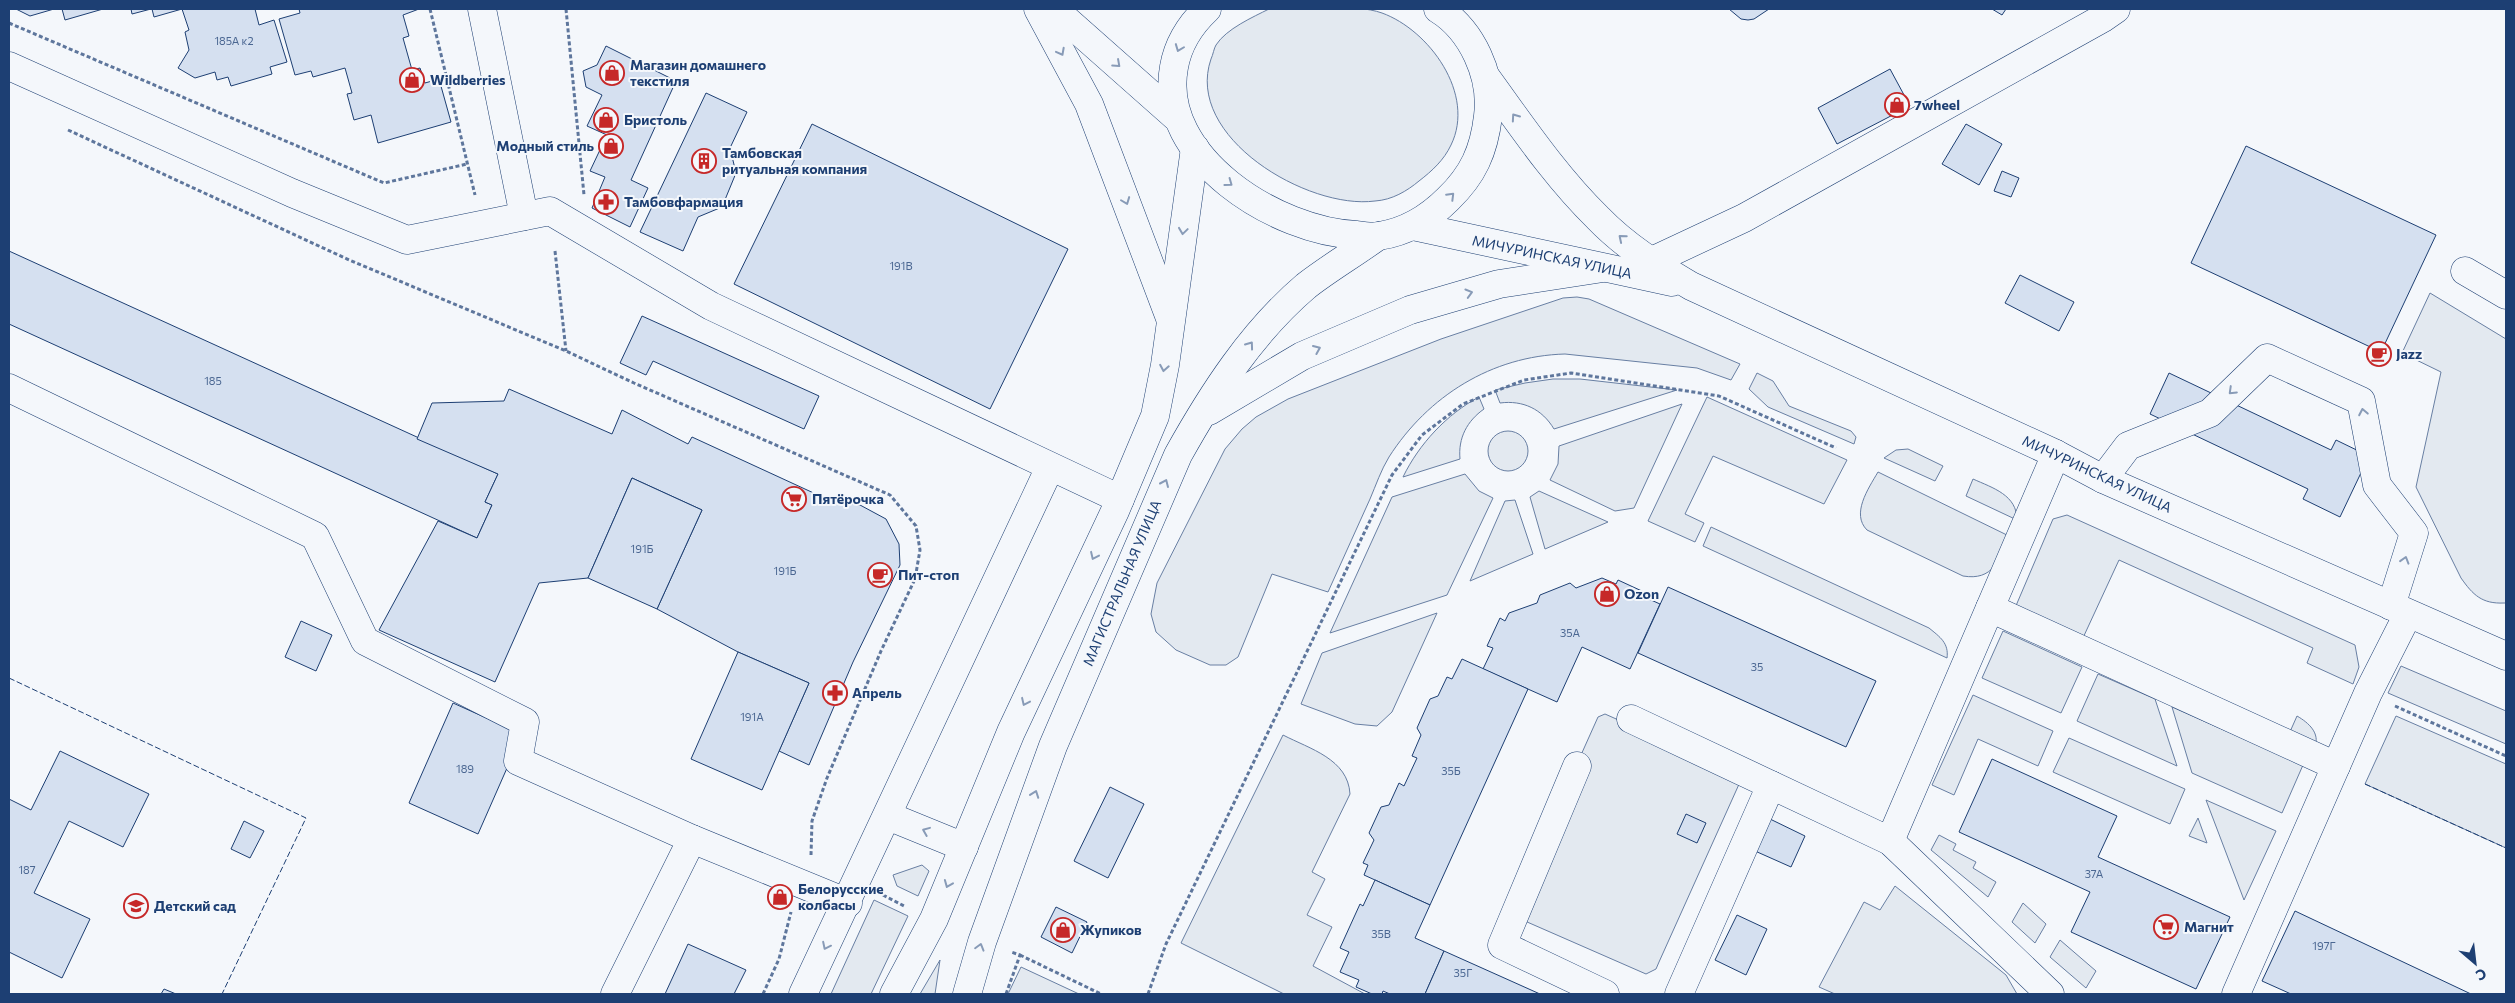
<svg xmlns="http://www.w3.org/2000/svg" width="2515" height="1003" viewBox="0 0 2515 1003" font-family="Commissioner,sans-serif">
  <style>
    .green { fill: #e3e9f0; stroke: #687fa3 }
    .building { fill: #d5e0f0; stroke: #1d3f73 }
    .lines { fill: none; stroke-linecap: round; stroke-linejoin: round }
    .minor-casing { stroke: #1d3f73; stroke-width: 29 }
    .major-casing { stroke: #1d3f73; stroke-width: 29 }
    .path { stroke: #5e769c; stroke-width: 3; stroke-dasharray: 4 2.5; stroke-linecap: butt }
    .minor { stroke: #f4f7fb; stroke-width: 28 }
    .major { stroke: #f4f7fb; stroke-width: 28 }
    .fence { stroke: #1d3f73; stroke-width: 1; stroke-dasharray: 6 2.5; stroke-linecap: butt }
    .oneway { stroke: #889bb7 }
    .labels { text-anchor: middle; stroke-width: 4; stroke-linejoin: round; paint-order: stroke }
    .number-label { font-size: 11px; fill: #4b6792 }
    .poi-label { font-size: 14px; font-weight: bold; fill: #1d3f73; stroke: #f4f7fb; text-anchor: start }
    .street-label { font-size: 14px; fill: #1d3f73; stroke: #f4f7fb }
  </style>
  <rect width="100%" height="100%" fill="#f4f7fb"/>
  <!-- green -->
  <g class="green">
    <path d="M1269,9C1300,9 1354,3 1382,13C1429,30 1476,94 1451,145C1444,160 1432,171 1419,181C1407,191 1392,200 1375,201C1308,210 1184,137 1211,59C1213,55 1214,48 1216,45C1226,29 1253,17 1269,9Z"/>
    <path d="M2430,293L2506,339V603H2504C2482,604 2473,595 2461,578L2416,487L2441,372L2402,353Z"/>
    <path d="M1577,297L1589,299L1740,364L1731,380L1697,368L1565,354C1492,356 1428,396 1389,457C1381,470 1376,485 1370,499C1356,530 1342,561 1328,592L1272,574L1238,657L1226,665H1210L1176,650L1156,632L1151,614L1157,583L1225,449L1242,429L1256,417L1288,399L1441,339L1563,298Z"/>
    <path d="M1757,373L1773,381L1789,406L1851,431L1856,437L1854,444L1768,407L1749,389Z"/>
    <path d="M1553,379H1580L1677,390L1554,429C1542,409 1523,400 1500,403L1495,390L1525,383Z"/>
    <path d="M1479,397L1484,409C1467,421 1458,438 1460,459L1403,477C1419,444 1447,414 1479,397Z"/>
    <path d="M1707,397L1847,460L1824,504L1713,456L1685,514L1704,523L1695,542L1648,521Z"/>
    <path d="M1682,404L1634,508L1615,511L1550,480L1558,464L1559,446Z"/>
    <circle cx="1508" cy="451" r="20"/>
    <path d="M1908,449L1943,466L1935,481L1884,458L1896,450Z"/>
    <path d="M1878,472L2011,537C1999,560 1993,581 1963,576L1867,530C1851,514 1868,489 1878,472Z"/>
    <path d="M1465,474L1479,491L1493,498L1447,595L1330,633L1392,497Z"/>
    <path d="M1973,479C1993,488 2017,495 2017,520L1966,496Z"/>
    <path d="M1539,491L1608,522L1545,549L1530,497Z"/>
    <path d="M1515,500L1533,554L1470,581L1505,501Z"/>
    <path d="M2067,515L2355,645L2359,667L2353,684L2307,663L2313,648L2119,560L2082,640L2015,608L2053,519Z"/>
    <path d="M1711,527L1929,628C1940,637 1949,643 1947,658L1703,546Z"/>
    <path d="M1437,613L1392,712L1377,726L1355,724L1301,704L1322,653Z"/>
    <path d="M2003,631L2082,667L2061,713L1982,678Z"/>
    <path d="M2401,666L2506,711V744L2388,693Z"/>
    <path d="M2098,674L2155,699L2177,766L2077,721Z"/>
    <path d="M1973,695L2053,731L2038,766L1978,739L1954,795L1932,785Z"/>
    <path d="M2172,707L2303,765L2282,813L2192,773Z"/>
    <path d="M1605,714L1731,770L1740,782L1659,962L1656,969L1646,974L1518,918L1516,900L1598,717Z"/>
    <path d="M2297,716C2309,723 2320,733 2315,747L2289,734Z"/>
    <path d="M2396,716L2506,764V848L2365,784Z"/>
    <path d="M1283,735C1310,749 1348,759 1350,794L1312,872L1325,879L1307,915L1332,927L1313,966L1365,994H1284L1181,943Z"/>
    <path d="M2069,738L2185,789L2170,824L2053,772Z"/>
    <path d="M2206,800L2276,831L2244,900Z"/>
    <path d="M2198,818L2207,843L2189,836Z"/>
    <path d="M1939,835L1956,844L1953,850L1976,862L1973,868L1996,882L1988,897L1931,850Z"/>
    <path d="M922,865L929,871L918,896L897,886L893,875Z"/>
    <path d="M1895,886L2006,975L2017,994H1835L1819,987L1864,902L1880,910Z"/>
    <path d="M874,900L908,916L871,994H831Z"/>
    <path d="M2023,903L2046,924L2035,943L2012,922Z"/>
    <path d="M2060,940L2096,971L2086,988L2050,957Z"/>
    <path d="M940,960L935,994H920Z"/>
    <path d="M1021,967L1079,994H1008Z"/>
  </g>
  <!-- building -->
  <g class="building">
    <path d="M16,9H54L30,16Z"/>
    <path d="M62,9H103L65,20Z"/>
    <path d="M131,9H151L132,14Z"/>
    <path d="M152,9H182L154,17Z"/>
    <path d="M182,9H255L259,25L274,20L287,62L270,67L272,74L231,86L228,77L217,80L215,72L195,78L178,68L189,50L185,32L189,30Z"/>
    <path d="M299,9H419L403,15L409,36L403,38L412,70L420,68L425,83L439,79L451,122L378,143L371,115L354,120L347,94L352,93L345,68L313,77L311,71L295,75L279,19L300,13Z"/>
    <path d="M1729,9H1769L1754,19L1748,20L1741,19Z"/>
    <path d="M1992,9H2006L2002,15Z"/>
    <path d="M606,46L676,81L631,180L648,188L630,227L592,208L605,177L590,171L607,135L587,126L602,95L586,87L583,71L597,65Z"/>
    <path d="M1890,69L1910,106L1837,144L1818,108Z"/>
    <path d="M706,93L747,112L730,148L736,173L722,207L698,217L683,251L640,232Z"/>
    <path d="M812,124L1068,249L990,409L734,284Z"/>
    <path d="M1966,124L2002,144L1979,185L1942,164Z"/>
    <path d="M2246,146L2436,235L2381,352L2191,263Z"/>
    <path d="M2002,171L2019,178L2011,197L1994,191Z"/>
    <path d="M9,251L498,474L485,502L492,505L477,538L9,324Z"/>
    <path d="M2020,275L2074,302L2059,331L2005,303Z"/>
    <path d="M642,316L819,396L804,429L653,361L646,375L620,363Z"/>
    <path d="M2169,373L2331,450L2336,440L2369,456L2340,517L2303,499L2308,489L2150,414Z"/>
    <path d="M509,389L612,434L622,410L688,444L692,437L831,501L860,505L886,519L899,544L900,565L853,662L809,765L779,751L809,683L738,652L657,609L702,510L632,478L588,578L539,583L495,682L379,630L438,521L477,538L492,505L485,502L498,474L417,439L432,403L504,401Z"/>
    <path d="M632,478L702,510L657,609L588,578Z"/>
    <path d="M1602,578L1616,584L1618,580L1644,592L1642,596L1660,604L1630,669L1582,647L1557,702L1483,669L1493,648L1487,646L1500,618L1505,621L1509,613L1537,603L1540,595L1570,583L1576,588Z"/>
    <path d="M1668,587L1876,681L1846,747L1638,653Z"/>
    <path d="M301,621L332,635L316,671L285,657Z"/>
    <path d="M738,652L809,683L762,790L691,759Z"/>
    <path d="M1462,659L1528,689L1430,905L1364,875L1368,865L1363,863L1374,840L1369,833L1381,807L1389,805L1399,783L1404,786L1417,758L1412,756L1421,735L1417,728L1430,699L1438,696L1447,677L1452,679Z"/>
    <path d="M453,703L522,734L478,834L409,803Z"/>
    <path d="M60,751L149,794L123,847L69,821L34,893L90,919L62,978L9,952V799L31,810Z"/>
    <path d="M1992,759L2117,816L2098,857L2230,917L2196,989L2071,932L2090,892L1959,832Z"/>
    <path d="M1110,787L1144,804L1108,878L1074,861Z"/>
    <path d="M1686,814L1706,823L1697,843L1677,834Z"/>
    <path d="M1770,819L1805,836L1791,867L1755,851Z"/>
    <path d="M244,821L264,831L250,858L231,849Z"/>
    <path d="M1375,880L1430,905L1415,938L1444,951L1425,994H1390L1383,991L1382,994H1372L1356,987L1359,980L1340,972L1349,952L1340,948L1360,904L1363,906Z"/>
    <path d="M1056,907L1087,922L1072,953L1041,937Z"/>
    <path d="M2295,911L2471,994H2291L2262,981Z"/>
    <path d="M1737,915L1767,929L1746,975L1715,960Z"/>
    <path d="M688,944L746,970L734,994H665Z"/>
    <path d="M1444,951L1540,994H1425Z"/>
    <path d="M164,989L176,994H161Z"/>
  </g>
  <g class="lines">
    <defs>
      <g id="minor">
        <path d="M482,9L524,216"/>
        <path d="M9,66L292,193L407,240L550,211L711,306L1120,499"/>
        <path d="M1650,262L1744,218L2103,18L2116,9"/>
        <path d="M2465,271L2506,295"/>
        <path d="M9,388L315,536L365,641L525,722L518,761L692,839L848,903"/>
        <path d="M2103,479L2128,446L2210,413L2267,358L2361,401L2377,485L2414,533L2391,606"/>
        <path d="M1990,608L2336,766"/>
        <path d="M1631,719L1890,841L2056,454"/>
        <path d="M1577,766L1502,945L1605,994"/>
        <path d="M888,816L964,847"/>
        <path d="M1890,841L2050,994"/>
        <path d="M615,994L692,839"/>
        <path d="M803,994L1050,467"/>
        <path d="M1679,994L1771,785"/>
        <path d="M2236,994L2368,693L2408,614"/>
      </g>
      <g id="major">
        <path d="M1038,9L1089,104L1170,318"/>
        <path d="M1054,9L1176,117"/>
        <path d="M1207,9C1190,25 1178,44 1174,67C1157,158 1277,232 1357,235C1364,236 1372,237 1379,236C1406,232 1429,218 1448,199C1473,175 1484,151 1488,116C1493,76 1472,30 1438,9"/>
        <path d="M1486,77C1521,125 1555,176 1598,218C1625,246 1657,266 1691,286L2056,454L2103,479L2506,656"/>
        <path d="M1413,226L1672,282"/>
        <path d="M1209,411L1302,356L1410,310L1499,284L1603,268"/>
        <path d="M894,994L934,919L1011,732L1115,511L1155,416L1165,365L1195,148"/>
        <path d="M967,994L982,942L1053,746L1178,455C1212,394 1252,332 1306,286C1329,268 1355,253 1378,236"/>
      </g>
    </defs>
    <!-- minor casing -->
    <use href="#minor" class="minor-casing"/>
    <!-- major casing -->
    <use href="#major" class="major-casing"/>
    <!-- path -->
    <g class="path">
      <path d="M430,9L475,195"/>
      <path d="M566,9L584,195"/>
      <path d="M9,23L384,183L467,164"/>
      <path d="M68,130L347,259L566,351L634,383L890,495L916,526L920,550L915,579L881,651L827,778L812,821L811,855"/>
      <path d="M555,251L566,351"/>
      <path d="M2395,706L2506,756"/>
      <path d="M883,895L906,907"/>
      <path d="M1020,955L1101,994"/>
      <path d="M763,994L779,959L791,912"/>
      <path d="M1006,994L1020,955L1011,952"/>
      <path d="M1148,994L1166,944L1392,475L1422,435L1463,404L1524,380L1571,373L1719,396L1836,448"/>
    </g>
    <!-- minor -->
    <use href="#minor" class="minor"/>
    <!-- major -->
    <use href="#major" class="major"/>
    <!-- fence -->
    <g class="fence">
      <path d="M9,678L306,818L222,994"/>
      <path d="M2365,784L2506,848"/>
    </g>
  </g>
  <!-- one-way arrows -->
  <defs><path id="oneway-chevron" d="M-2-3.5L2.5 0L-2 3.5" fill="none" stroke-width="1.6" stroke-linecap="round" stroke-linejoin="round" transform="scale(1.25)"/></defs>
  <g class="oneway">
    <use href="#oneway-chevron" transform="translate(1179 48) rotate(111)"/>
    <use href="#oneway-chevron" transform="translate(1061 52) rotate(62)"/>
    <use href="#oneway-chevron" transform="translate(1117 64) rotate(42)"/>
    <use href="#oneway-chevron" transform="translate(1515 117) rotate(-125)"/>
    <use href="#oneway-chevron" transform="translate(1229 183) rotate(36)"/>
    <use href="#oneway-chevron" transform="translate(1451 196) rotate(-45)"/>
    <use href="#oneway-chevron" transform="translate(1126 201) rotate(69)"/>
    <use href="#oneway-chevron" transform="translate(1183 231) rotate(98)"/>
    <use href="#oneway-chevron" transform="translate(1622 238) rotate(-140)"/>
    <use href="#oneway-chevron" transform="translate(1469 293) rotate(-16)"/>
    <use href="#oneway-chevron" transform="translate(1250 345) rotate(-54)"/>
    <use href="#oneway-chevron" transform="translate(1317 349) rotate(-23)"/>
    <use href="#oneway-chevron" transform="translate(1164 368) rotate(100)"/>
    <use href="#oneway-chevron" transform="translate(2232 391) rotate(136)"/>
    <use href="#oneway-chevron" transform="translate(2363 412) rotate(-101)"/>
    <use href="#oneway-chevron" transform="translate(1165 483) rotate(-66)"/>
    <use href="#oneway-chevron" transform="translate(1094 556) rotate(115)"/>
    <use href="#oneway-chevron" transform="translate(2405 560) rotate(-73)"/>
    <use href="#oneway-chevron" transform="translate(1025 702) rotate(115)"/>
    <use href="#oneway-chevron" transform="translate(1035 794) rotate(-70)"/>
    <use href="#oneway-chevron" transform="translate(926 831) rotate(-158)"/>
    <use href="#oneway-chevron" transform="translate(948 884) rotate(112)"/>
    <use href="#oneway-chevron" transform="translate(826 946) rotate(116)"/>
    <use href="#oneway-chevron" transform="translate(980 947) rotate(-74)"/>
  </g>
  <!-- icons -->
  <defs>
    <symbol id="shop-ring" viewBox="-11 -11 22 22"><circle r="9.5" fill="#f4f7fb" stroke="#c62828" stroke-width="1.5"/><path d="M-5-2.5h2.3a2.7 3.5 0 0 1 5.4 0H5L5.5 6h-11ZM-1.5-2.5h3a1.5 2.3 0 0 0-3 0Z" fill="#c62828"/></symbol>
    <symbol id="building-ring" viewBox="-11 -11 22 22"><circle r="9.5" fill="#f4f7fb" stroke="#c62828" stroke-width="1.5"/><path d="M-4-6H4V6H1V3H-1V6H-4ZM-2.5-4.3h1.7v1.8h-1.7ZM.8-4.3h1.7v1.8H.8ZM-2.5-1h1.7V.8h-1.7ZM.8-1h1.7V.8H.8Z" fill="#c62828"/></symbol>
    <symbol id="pharmacy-ring" viewBox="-11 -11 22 22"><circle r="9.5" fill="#f4f7fb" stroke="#c62828" stroke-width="1.5"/><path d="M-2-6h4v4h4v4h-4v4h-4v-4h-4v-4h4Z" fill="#c62828"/></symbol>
    <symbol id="cafe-ring" viewBox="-11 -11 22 22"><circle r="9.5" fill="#f4f7fb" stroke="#c62828" stroke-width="1.5"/><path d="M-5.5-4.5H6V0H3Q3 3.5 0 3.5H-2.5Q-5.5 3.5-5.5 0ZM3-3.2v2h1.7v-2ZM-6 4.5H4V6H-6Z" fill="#c62828"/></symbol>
    <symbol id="supermarket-ring" viewBox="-11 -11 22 22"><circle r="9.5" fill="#f4f7fb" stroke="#c62828" stroke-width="1.5"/><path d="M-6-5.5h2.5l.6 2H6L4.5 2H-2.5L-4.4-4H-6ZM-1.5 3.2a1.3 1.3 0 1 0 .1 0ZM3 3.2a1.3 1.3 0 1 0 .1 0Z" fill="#c62828"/></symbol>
    <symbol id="school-ring" viewBox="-11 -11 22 22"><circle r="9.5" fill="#f4f7fb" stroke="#c62828" stroke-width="1.5"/><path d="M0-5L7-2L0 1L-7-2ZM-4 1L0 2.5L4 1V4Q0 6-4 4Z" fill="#c62828"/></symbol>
  </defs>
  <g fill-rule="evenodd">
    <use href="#shop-ring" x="598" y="59" width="28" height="28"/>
    <use href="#shop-ring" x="398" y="66" width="28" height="28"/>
    <use href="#shop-ring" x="1883" y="91" width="28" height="28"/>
    <use href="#shop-ring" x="592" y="106" width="28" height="28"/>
    <use href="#shop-ring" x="597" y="132" width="28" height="28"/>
    <use href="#building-ring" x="690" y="147" width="28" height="28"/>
    <use href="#pharmacy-ring" x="592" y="188" width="28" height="28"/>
    <use href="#cafe-ring" x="2365" y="340" width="28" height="28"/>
    <use href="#supermarket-ring" x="780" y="485" width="28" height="28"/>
    <use href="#cafe-ring" x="866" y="561" width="28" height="28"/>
    <use href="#shop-ring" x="1593" y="580" width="28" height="28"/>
    <use href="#pharmacy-ring" x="821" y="679" width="28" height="28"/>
    <use href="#shop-ring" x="766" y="883" width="28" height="28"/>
    <use href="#school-ring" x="122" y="892" width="28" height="28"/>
    <use href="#supermarket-ring" x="2152" y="913" width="28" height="28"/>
    <use href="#shop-ring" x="1049" y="916" width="28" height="28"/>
  </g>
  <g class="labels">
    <!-- number labels -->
    <g class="number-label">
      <text x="234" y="45">185А к2</text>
      <text x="901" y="270">191В</text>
      <text x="213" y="385">185</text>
      <text x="642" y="553">191Б</text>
      <text x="785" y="575">191Б</text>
      <text x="1570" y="637">35А</text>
      <text x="1757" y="671">35</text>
      <text x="752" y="721">191А</text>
      <text x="465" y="773">189</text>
      <text x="1451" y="775">35Б</text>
      <text x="27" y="874">187</text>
      <text x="2094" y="878">37А</text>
      <text x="1381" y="938">35В</text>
      <text x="2324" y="950">197Г</text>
      <text x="1463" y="977">35Г</text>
    </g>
    <!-- poi labels -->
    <g class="poi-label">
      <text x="630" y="70">Магазин домашнего<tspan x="630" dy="16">текстиля</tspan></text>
      <text x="430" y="85">Wildberries</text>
      <text x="1914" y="110">7wheel</text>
      <text x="624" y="125">Бристоль</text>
      <text x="594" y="151" text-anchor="end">Модный стиль</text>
      <text x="722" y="158">Тамбовская<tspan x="722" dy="16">ритуальная компания</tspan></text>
      <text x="624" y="207">Тамбовфармация</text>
      <text x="2396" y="359">Jazz</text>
      <text x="812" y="504">Пятёрочка</text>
      <text x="898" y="580">Пит-стоп</text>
      <text x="1624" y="599">Ozon</text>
      <text x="852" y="698">Апрель</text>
      <text x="798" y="894">Белорусские<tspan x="798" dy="16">колбасы</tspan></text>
      <text x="154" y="911">Детский сад</text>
      <text x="2184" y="932">Магнит</text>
      <text x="1080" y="935">Жупиков</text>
    </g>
    <!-- street labels -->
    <g class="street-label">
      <text transform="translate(1552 257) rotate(12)" y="5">МИЧУРИНСКАЯ УЛИЦА</text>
      <text transform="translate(2097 474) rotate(25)" y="5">МИЧУРИНСКАЯ УЛИЦА</text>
      <text transform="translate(1122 583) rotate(-67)" y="5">МАГИСТРАЛЬНАЯ УЛИЦА</text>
    </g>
  </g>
  <!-- border -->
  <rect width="2515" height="1003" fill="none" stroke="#1d3f73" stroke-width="20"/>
  <!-- north arrow -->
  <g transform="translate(2475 963) rotate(152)" stroke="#f4f7fb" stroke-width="4" paint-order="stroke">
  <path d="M0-4L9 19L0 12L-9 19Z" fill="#1d3f73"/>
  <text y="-8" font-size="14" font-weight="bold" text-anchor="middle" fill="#1d3f73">С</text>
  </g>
</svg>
